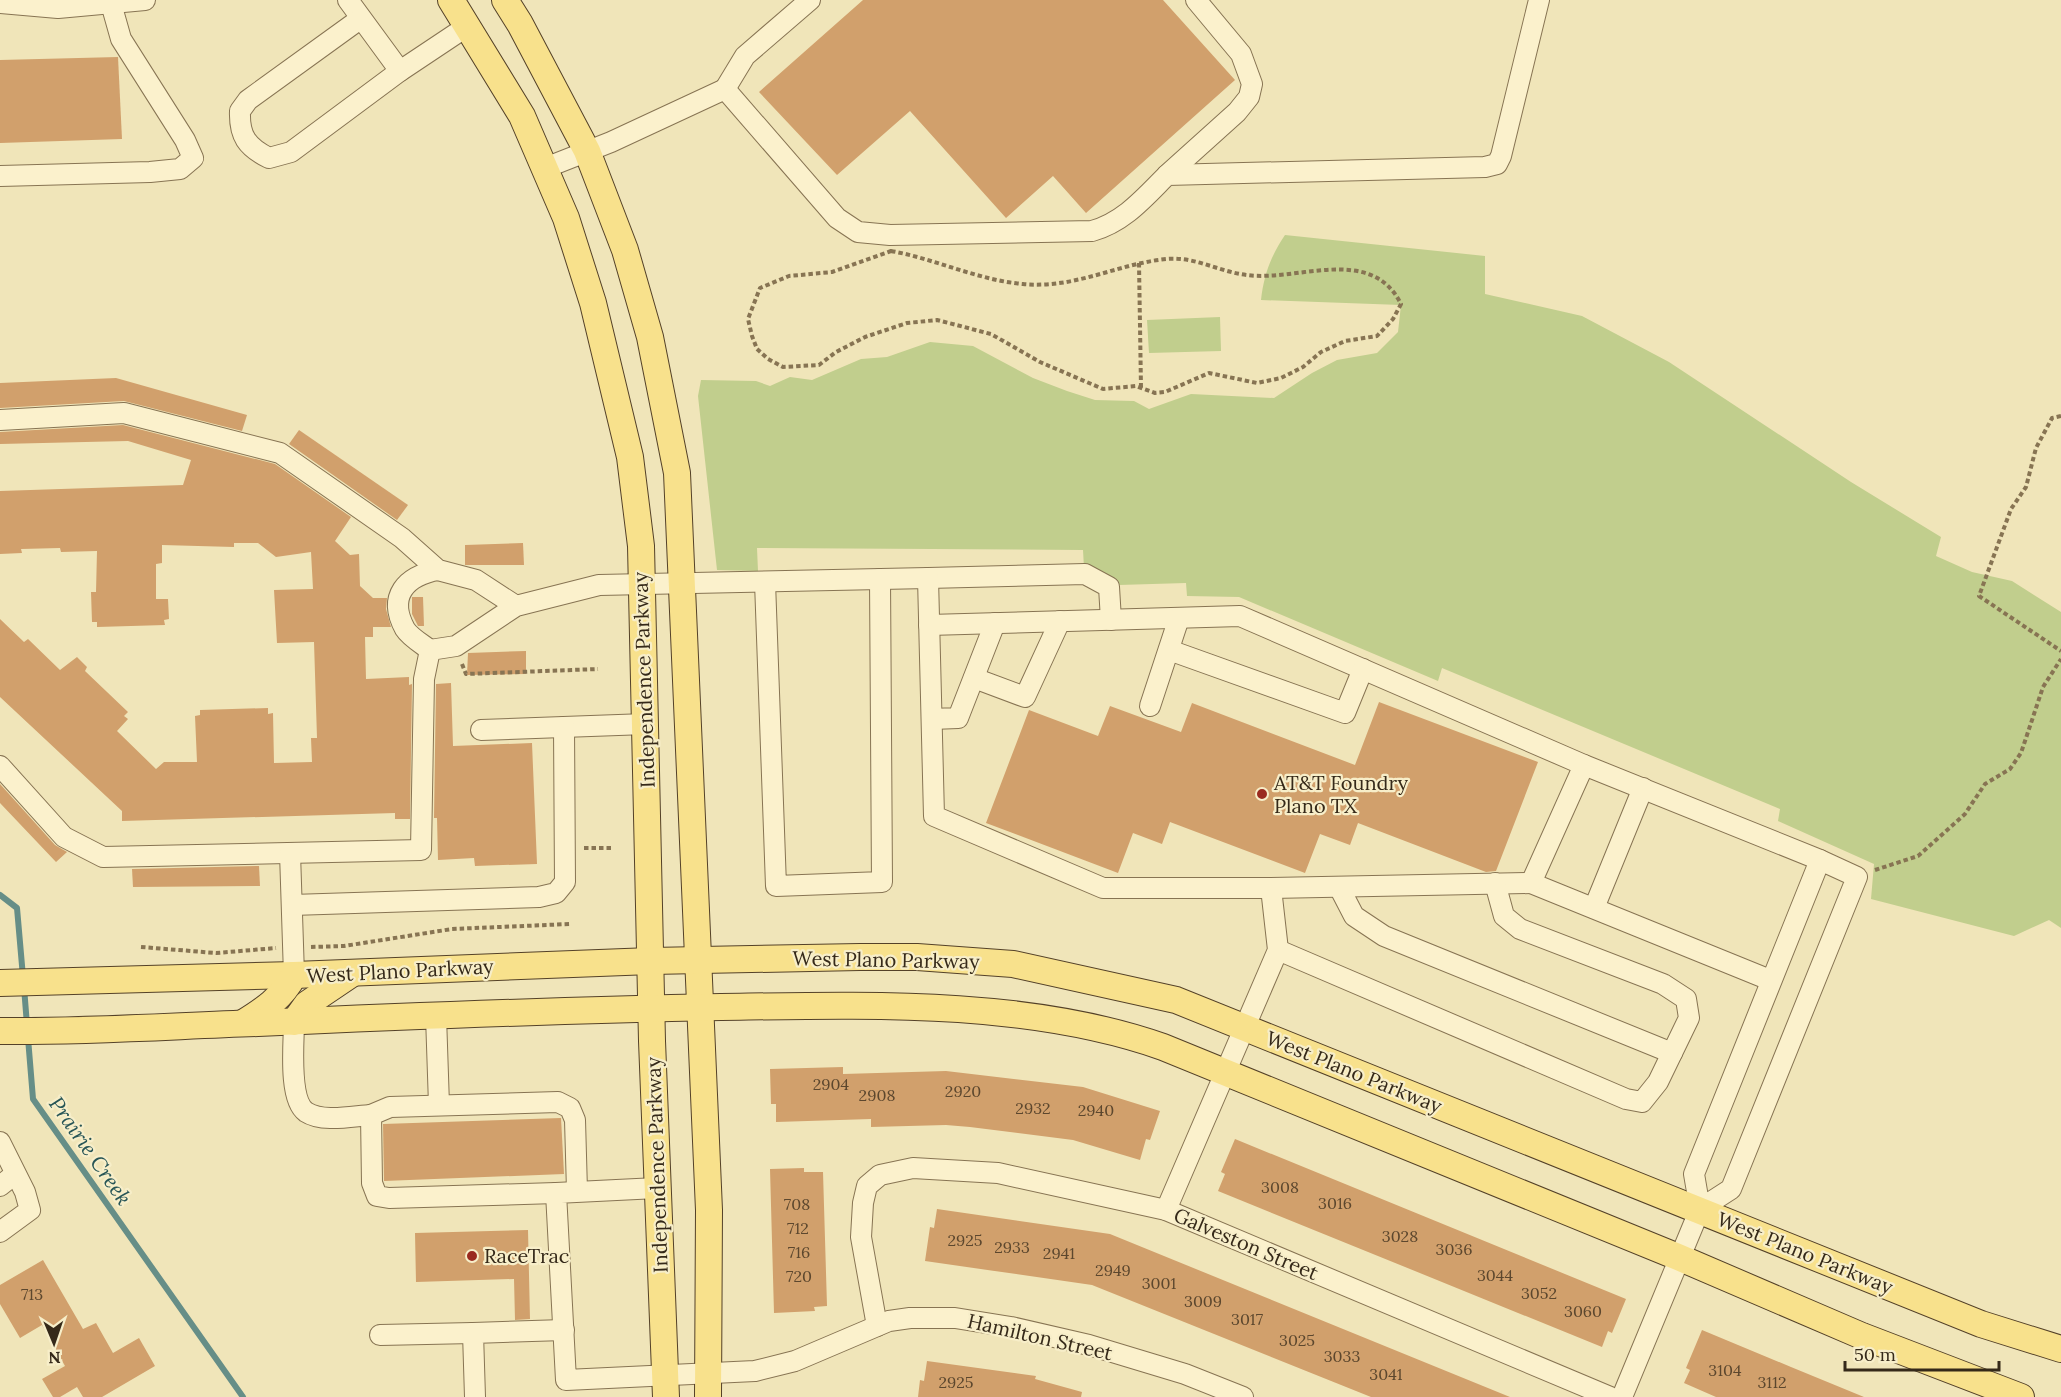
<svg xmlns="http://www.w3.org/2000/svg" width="2061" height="1397" viewBox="0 0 2061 1397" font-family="Lora,serif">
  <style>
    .green { fill: #c1ce8d }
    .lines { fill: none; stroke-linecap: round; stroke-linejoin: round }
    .stream { stroke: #668e87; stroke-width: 6 }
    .building { fill: #d1a06c }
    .minor-casing { stroke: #877453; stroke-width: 22 }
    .major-casing { stroke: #544128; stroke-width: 28 }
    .path { stroke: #877453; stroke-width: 4; stroke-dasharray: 4.5 3; stroke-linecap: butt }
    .minor { stroke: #fbf1cc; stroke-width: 20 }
    .major { stroke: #f8e18c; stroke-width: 26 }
    .poi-dot { fill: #9a2a1f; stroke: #f7eec9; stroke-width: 2 }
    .labels { text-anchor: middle; stroke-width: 4.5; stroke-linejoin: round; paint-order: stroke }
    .number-label { font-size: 16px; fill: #5c472e }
    .street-label { font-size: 20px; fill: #352919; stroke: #f7eec9 }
    .poi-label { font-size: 20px; fill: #352919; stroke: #f7eec9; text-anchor: start }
    .water-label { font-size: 21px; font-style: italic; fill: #275556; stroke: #f7eec9 }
  </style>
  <rect width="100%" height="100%" fill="#f0e5b9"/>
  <!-- green -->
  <g class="green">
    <path d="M1285,235L1485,256V294L1582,316L1669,362L1851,482L1941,537L1936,556L1972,572L2012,581L2061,612V928L2049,920L2014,936L1871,899L1874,864L1778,821L1780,809L1442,668L1438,681L1239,597L1187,596L1186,583L1085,586L1083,550L757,548L758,571L717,570L698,396L701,380L756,381L770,386L790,377L812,380L861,359L887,357L930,342L973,346L1033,378L1067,391L1095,400L1134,401L1149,409L1191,394L1274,398L1312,373L1337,360L1377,353L1398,332L1401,305L1261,300C1264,274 1271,256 1285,235Z"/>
    <path d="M1220,317L1221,351L1149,353L1147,320Z"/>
  </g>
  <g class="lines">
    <!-- stream -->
    <g class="stream">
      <path d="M0,895L17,908L23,977"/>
      <path d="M24,987L27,1025"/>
      <path d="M28,1038L33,1099L243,1397"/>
    </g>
  </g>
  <!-- building -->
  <g class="building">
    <path d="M863,0H1163L1235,80L1086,213L1053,176L1006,218L910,111L837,175L759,92Z"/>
    <path d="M118,57L122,139L0,143V60Z"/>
    <path d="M116,378L247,415L242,431L124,401L0,408V383Z"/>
    <path d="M123,425L275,464L351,517L335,541L350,555L359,554L360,586L373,598H387L386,609L391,627H373V637H365L366,679L409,677V685L412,684L410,819H395V813L122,821V811L0,697V619L24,642L28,639L60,670L77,657L87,667L85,671L128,712L124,716L128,719L117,731L156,769L164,762H197L195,716L200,715V710L268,708V714L273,713L274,763L312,762L311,738H317L314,642L277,643L274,590L313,589L311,552L276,557L258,543H234V547L162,545V563L156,564V599H168L169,619L164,620L165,625L97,627V622H92L91,592H96L97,551L61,552L60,548L21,549L22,553L0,554V491L183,485L191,460L128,441L0,444V432Z"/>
    <path d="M299,430L408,505L397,520L289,444Z"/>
    <path d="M523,543L524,565H465V545Z"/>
    <path d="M412,597H423L424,626H418L412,614Z"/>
    <path d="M526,651V674L467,675L468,653Z"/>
    <path d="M451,683L453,746L532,743L537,864L475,866L474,858L438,860L437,818H434L436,684Z"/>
    <path d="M1379,702L1538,762L1496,871L1486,872L1358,823L1350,845L1320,834L1305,873L1170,822L1162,844L1133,833L1118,873L986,823L1029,710L1098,736L1110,706L1181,732L1192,703L1355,765Z"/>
    <path d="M0,784L55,845L67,852L56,862L0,803Z"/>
    <path d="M259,866L260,886L133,887L132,869Z"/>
    <path d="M843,1067V1074L946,1071L1083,1087L1160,1111L1150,1140L1146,1139L1140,1160L1073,1140L970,1127L946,1125L871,1127V1119L776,1122V1104H771L770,1069Z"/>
    <path d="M561,1118L564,1174L384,1181L383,1124Z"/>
    <path d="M1235,1139L1626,1299L1612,1333L1608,1331L1602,1347L1218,1191L1225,1174L1221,1172Z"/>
    <path d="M804,1168V1172H823L827,1306L814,1307L815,1311L774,1313L770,1169Z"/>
    <path d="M937,1209L1110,1234L1510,1397H1371L1092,1285L925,1261L930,1227L934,1228Z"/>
    <path d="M528,1230L530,1319L515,1320L514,1279L416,1282L415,1233Z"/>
    <path d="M43,1260L83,1329L96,1323L113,1353L139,1338L155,1366L102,1397H83L77,1387L60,1397H53L42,1379L65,1366L42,1325L20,1338L0,1304V1285Z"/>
    <path d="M1702,1330L1791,1367L1864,1397H1716L1684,1383L1690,1370L1686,1368Z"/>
    <path d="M927,1361L1036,1376L1035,1379L1082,1392L1081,1397H918L920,1380L924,1381Z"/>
  </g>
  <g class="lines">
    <defs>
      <g id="minor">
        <path d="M348,0L400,71L469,25"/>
        <path d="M0,3L58,8L145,0"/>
        <path d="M360,19L248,100L240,111C239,136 247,147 269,158L291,152L400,71"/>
        <path d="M725,89L745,56L810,0"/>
        <path d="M545,168L611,142L725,89L837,218L858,232L890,235L1092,231C1124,222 1144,198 1167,175L1485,167L1497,164L1501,156L1539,0"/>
        <path d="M1167,175L1237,112L1249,97L1252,84L1241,54L1196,0"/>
        <path d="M0,176L150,172L180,169L193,158L185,140L121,39L110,0"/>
        <path d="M0,420L124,413L280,453L402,538L438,570L476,580L516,606"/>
        <path d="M928,578L1085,574L1109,587L1111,620"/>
        <path d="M765,582L776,886L882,882L880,579"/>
        <path d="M929,625L1240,616L1584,765L1531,883L1770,980"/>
        <path d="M430,650C422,644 410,637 405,629C387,596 406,576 438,570"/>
        <path d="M1169,650L1345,713L1363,669"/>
        <path d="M974,678L1025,697L1060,621"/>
        <path d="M1150,706L1179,618"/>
        <path d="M932,719L958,718L995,623"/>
        <path d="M481,730L646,724"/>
        <path d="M1584,765L1820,860"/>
        <path d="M0,766L64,837L103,857L421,850L424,679L430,650L456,646L516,606L599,585L928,578L934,816L1103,888H1271L1278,950L1166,1210"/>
        <path d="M290,853L294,975"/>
        <path d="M1339,887L1354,916L1384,936L1672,1053"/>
        <path d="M1271,888L1531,883"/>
        <path d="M292,905L539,897L556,893L565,882L564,727"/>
        <path d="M1594,908L1643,788"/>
        <path d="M1278,950L1626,1099L1642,1102L1658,1082L1689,1018L1686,999L1663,984L1520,929L1504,916L1495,883"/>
        <path d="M436,1016L439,1105"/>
        <path d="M294,1022C294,1042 288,1099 306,1112C323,1123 353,1116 371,1115L372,1183L377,1196L389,1198L556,1193"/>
        <path d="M371,1115L390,1107L558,1102L570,1108L575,1120L577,1191"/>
        <path d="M0,1142L25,1192L30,1210L0,1232"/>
        <path d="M0,1186L15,1174"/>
        <path d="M657,1188L556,1193L566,1380L755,1371L795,1361L889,1321L910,1318H955L1011,1327L1089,1345L1185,1374L1243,1397"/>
        <path d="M877,1326L861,1237L863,1203L867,1186L880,1175L913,1168L998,1173L1166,1210L1610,1397"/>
        <path d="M380,1335L473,1333"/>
        <path d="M475,1397L473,1333L564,1330"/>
        <path d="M1622,1397L1700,1209L1731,1189L1857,877L1820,860L1694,1174L1700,1209"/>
      </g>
      <g id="major">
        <path d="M451,0L522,116L566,218L593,303L630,457L641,546L652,1041L666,1397"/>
        <path d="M505,0L520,24L587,151L625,250L650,337L677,473L709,1210L708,1397"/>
        <path d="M0,983L294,975L651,961L860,957H917L1013,964L1176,1000L1981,1324L2061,1349"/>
        <path d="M294,1022L307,1004L350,975"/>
        <path d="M243,1023C264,1010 282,998 294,975"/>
        <path d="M0,1031C86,1032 172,1026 258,1023C412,1016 567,1010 721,1007C863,1005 1027,999 1163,1047L1678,1257L1862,1336L2021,1397"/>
      </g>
    </defs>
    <!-- minor casing -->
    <use href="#minor" class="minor-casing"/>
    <!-- major casing -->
    <use href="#major" class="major-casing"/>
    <!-- path -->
    <g class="path">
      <path d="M891,251C936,259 977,280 1023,284C1075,289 1117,264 1166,259C1195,256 1219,272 1247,275C1297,282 1371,244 1401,304L1393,319L1377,336L1345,341L1321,352L1303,367L1281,378L1257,383L1209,373L1165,392L1155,393L1136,386L1103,389L1040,362L991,334L937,320L907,323L865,337L836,352L819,365L783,367L768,359L757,349L752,336L748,319L760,288L789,276L832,272Z"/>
      <path d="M1139,263L1141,388"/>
      <path d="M2061,416L2052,418L2036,448L2026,487L2011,509L1979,596L2061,651"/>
      <path d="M462,664L466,674L598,669"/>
      <path d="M584,848H613"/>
      <path d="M1875,870L1918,856L1965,814L1985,784L2010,769L2021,753L2043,687L2061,659"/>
      <path d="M141,947L216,953L276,948"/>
      <path d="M311,947L344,946L452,929L570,924"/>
    </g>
    <!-- minor -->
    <use href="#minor" class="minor"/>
    <!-- major -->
    <use href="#major" class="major"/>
  </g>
  <!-- markers -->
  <g class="poi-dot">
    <circle cx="1262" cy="794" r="6"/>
    <circle cx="472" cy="1256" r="6"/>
  </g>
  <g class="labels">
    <!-- number labels -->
    <g class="number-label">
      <text x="831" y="1090">2904</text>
      <text x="963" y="1097">2920</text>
      <text x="877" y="1101">2908</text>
      <text x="1033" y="1114">2932</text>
      <text x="1096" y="1116">2940</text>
      <text x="1280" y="1193">3008</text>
      <text x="1335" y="1209">3016</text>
      <text x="797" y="1210">708</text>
      <text x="798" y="1234">712</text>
      <text x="1400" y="1242">3028</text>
      <text x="965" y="1246">2925</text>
      <text x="1012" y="1253">2933</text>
      <text x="1454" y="1255">3036</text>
      <text x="799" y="1258">716</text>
      <text x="1059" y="1259">2941</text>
      <text x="1113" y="1276">2949</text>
      <text x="1495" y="1281">3044</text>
      <text x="799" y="1282">720</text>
      <text x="1159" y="1289">3001</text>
      <text x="1539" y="1299">3052</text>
      <text x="32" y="1300">713</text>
      <text x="1203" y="1307">3009</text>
      <text x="1583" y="1317">3060</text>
      <text x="1247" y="1325">3017</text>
      <text x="1297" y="1346">3025</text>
      <text x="1342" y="1362">3033</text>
      <text x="1725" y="1376">3104</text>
      <text x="1386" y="1380">3041</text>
      <text x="956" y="1388">2925</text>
      <text x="1772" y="1388">3112</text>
    </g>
    <!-- street labels -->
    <g class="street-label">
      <text transform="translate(644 680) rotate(-92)" y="7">Independence Parkway</text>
      <text transform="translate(886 960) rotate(1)" y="7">West Plano Parkway</text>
      <text transform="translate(400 971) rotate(-3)" y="7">West Plano Parkway</text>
      <text transform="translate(1354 1072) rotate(22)" y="7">West Plano Parkway</text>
      <text transform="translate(657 1165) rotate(-92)" y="7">Independence Parkway</text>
      <text transform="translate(1246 1244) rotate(23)" y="7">Galveston Street</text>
      <text transform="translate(1805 1253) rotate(22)" y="7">West Plano Parkway</text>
      <text transform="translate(1040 1337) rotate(13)" y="7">Hamilton Street</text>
    </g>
    <!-- poi labels -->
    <g class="poi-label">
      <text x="1274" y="790">AT&amp;T Foundry<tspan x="1274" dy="23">Plano TX</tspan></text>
      <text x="484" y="1263">RaceTrac</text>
    </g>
    <!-- water labels -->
    <g class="water-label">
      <text transform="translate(90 1151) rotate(55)" y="7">Prairie Creek</text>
    </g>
  </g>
  <!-- north arrow -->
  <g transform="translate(54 1343) rotate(178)" stroke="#f7eec9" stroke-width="4.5" paint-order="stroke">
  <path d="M0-4.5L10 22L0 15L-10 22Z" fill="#352919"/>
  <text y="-9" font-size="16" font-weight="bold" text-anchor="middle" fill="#352919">N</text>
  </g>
  <!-- scale -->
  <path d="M1845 1361v9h154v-9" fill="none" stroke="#352919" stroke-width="3"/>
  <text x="1854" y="1361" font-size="18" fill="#352919" stroke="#f7eec9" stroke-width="4.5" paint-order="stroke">50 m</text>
</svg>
